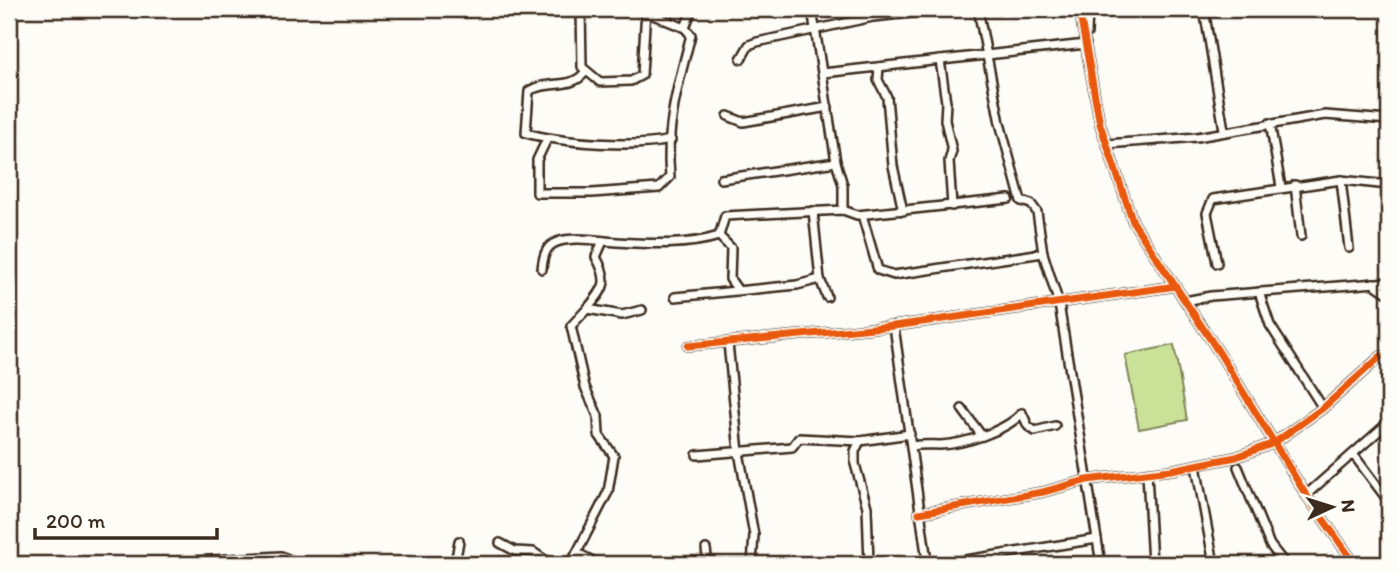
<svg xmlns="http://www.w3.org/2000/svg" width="1398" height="573" viewBox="0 0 1398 573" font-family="Itim,sans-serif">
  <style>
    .park { fill: #cae298; stroke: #82865b; stroke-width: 2 }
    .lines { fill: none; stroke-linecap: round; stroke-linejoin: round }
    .minor-casing { stroke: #3b2a1e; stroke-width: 12 }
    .minor { stroke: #fdfcf7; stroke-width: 7 }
    .cycleway-casing { stroke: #fdfcf7; stroke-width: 11 }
    .cycleway { stroke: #e8590c; stroke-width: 7 }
  </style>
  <rect width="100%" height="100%" fill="#fdfcf7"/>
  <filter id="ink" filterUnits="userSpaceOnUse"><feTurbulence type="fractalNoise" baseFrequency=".0143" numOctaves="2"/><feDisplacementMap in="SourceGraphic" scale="14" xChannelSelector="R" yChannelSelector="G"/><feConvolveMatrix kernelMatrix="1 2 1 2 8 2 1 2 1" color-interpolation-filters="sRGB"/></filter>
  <g filter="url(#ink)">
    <!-- park -->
    <path class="park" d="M1174,345L1187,420L1139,429L1125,355Z"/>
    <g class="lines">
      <defs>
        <g id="minor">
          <path d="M581,9L582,67L600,82L631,81L642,75L646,9"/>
          <path d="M647,9L653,15L685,28L692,9"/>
          <path d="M812,9L836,162L843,185V210"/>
          <path d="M978,9L1000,123L1021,201L1031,204L1037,212L1043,253L1059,304L1101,564"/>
          <path d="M1079,9L1100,124L1133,222L1220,354L1306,495L1355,564"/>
          <path d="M1204,9L1224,130"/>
          <path d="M1087,33L1088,9"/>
          <path d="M741,59L749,45L757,42L873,17L949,9"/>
          <path d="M940,60L946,102L945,120L952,151L949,161L952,206"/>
          <path d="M879,67L878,80L887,97L893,166L903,211"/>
          <path d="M585,72C573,90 545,80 529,91L526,133C562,143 634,148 671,140"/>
          <path d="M823,73L1086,44"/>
          <path d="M728,116L743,122L828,107"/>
          <path d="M1270,123L1281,187"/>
          <path d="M547,139L537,160V193H592L659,188L670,177C665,128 679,81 691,35L685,28"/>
          <path d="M1107,144L1197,137L1325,115L1389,120"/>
          <path d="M721,179L836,162"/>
          <path d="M1341,180L1349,248"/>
          <path d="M1295,185L1301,236"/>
          <path d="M813,211L820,279L827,297"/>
          <path d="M862,215L878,270L894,275L1043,253"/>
          <path d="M1217,263L1207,213L1213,199L1341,180L1389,185"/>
          <path d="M542,269C543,258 545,246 557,242C574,236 599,241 617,242C649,244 688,246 719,236"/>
          <path d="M1373,283L1389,294"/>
          <path d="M737,289L730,279L731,248L719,236L725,216L843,210L857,215L1009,199"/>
          <path d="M1259,292L1270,325L1323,408"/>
          <path d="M675,297L797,285L820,279"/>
          <path d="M1185,301L1211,296L1389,282"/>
          <path d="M587,309C605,288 610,282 596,257L603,241"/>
          <path d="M894,326L927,561L953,562L1097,539"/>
          <path d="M728,343L739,452L754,535L752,564"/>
          <path d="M688,346L894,326L1176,286"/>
          <path d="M962,409L982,436"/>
          <path d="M860,441L855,451V464L867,507L869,564"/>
          <path d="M912,446C923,444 930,445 940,445C964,444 1006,431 1022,413L1028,426L1035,431L1055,426"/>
          <path d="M1353,454L1389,502"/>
          <path d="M697,455L792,447L799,438L860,441L910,434"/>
          <path d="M1196,466L1214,564"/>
          <path d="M1238,467L1270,545L1285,564"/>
          <path d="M1147,473L1152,564"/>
          <path d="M1306,495L1389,422"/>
          <path d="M919,513L1043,492L1087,480L1171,470L1236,457L1274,443L1323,408L1381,356H1389"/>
          <path d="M500,543L515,551L533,552L551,564"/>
          <path d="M706,549L708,564"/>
          <path d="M577,553L591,560"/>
          <path d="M142,564L281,556L294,562L330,564"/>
          <path d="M459,564L456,558L459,541"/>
          <path d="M571,564L608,492L614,456L599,435L598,416L585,387L571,326L587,309L622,315L642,310"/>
        </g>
      </defs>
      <!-- minor casing -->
      <use href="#minor" class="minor-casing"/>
      <!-- minor -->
      <use href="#minor" class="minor"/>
      <defs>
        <g id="cycleway">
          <path d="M1079,9L1100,124L1133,222L1220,354L1306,495L1355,564"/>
          <path d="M688,346L894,326L1176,286"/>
          <path d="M919,513L1043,492L1087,480L1171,470L1236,457L1274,443L1323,408L1381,356H1389"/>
        </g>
      </defs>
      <!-- cycleway casing -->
      <use href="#cycleway" class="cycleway-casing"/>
      <!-- cycleway -->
      <use href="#cycleway" class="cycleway"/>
    </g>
  </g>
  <!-- margin -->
  <rect width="1398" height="573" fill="none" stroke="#fdfcf7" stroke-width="35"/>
  <rect x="18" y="18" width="1363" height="538" fill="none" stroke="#3b2a1e" stroke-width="2.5" filter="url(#ink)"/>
  <!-- north arrow -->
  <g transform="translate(1332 507) rotate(86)" stroke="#fdfcf7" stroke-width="5" paint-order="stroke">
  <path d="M0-5L12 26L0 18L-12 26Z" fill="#3b2a1e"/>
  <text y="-10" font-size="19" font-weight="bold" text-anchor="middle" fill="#3b2a1e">N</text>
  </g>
  <!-- scale -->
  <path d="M35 528v10h182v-10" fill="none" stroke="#3b2a1e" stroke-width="3.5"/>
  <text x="46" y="528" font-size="21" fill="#3b2a1e" stroke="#fdfcf7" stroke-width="5" paint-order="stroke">200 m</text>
</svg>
